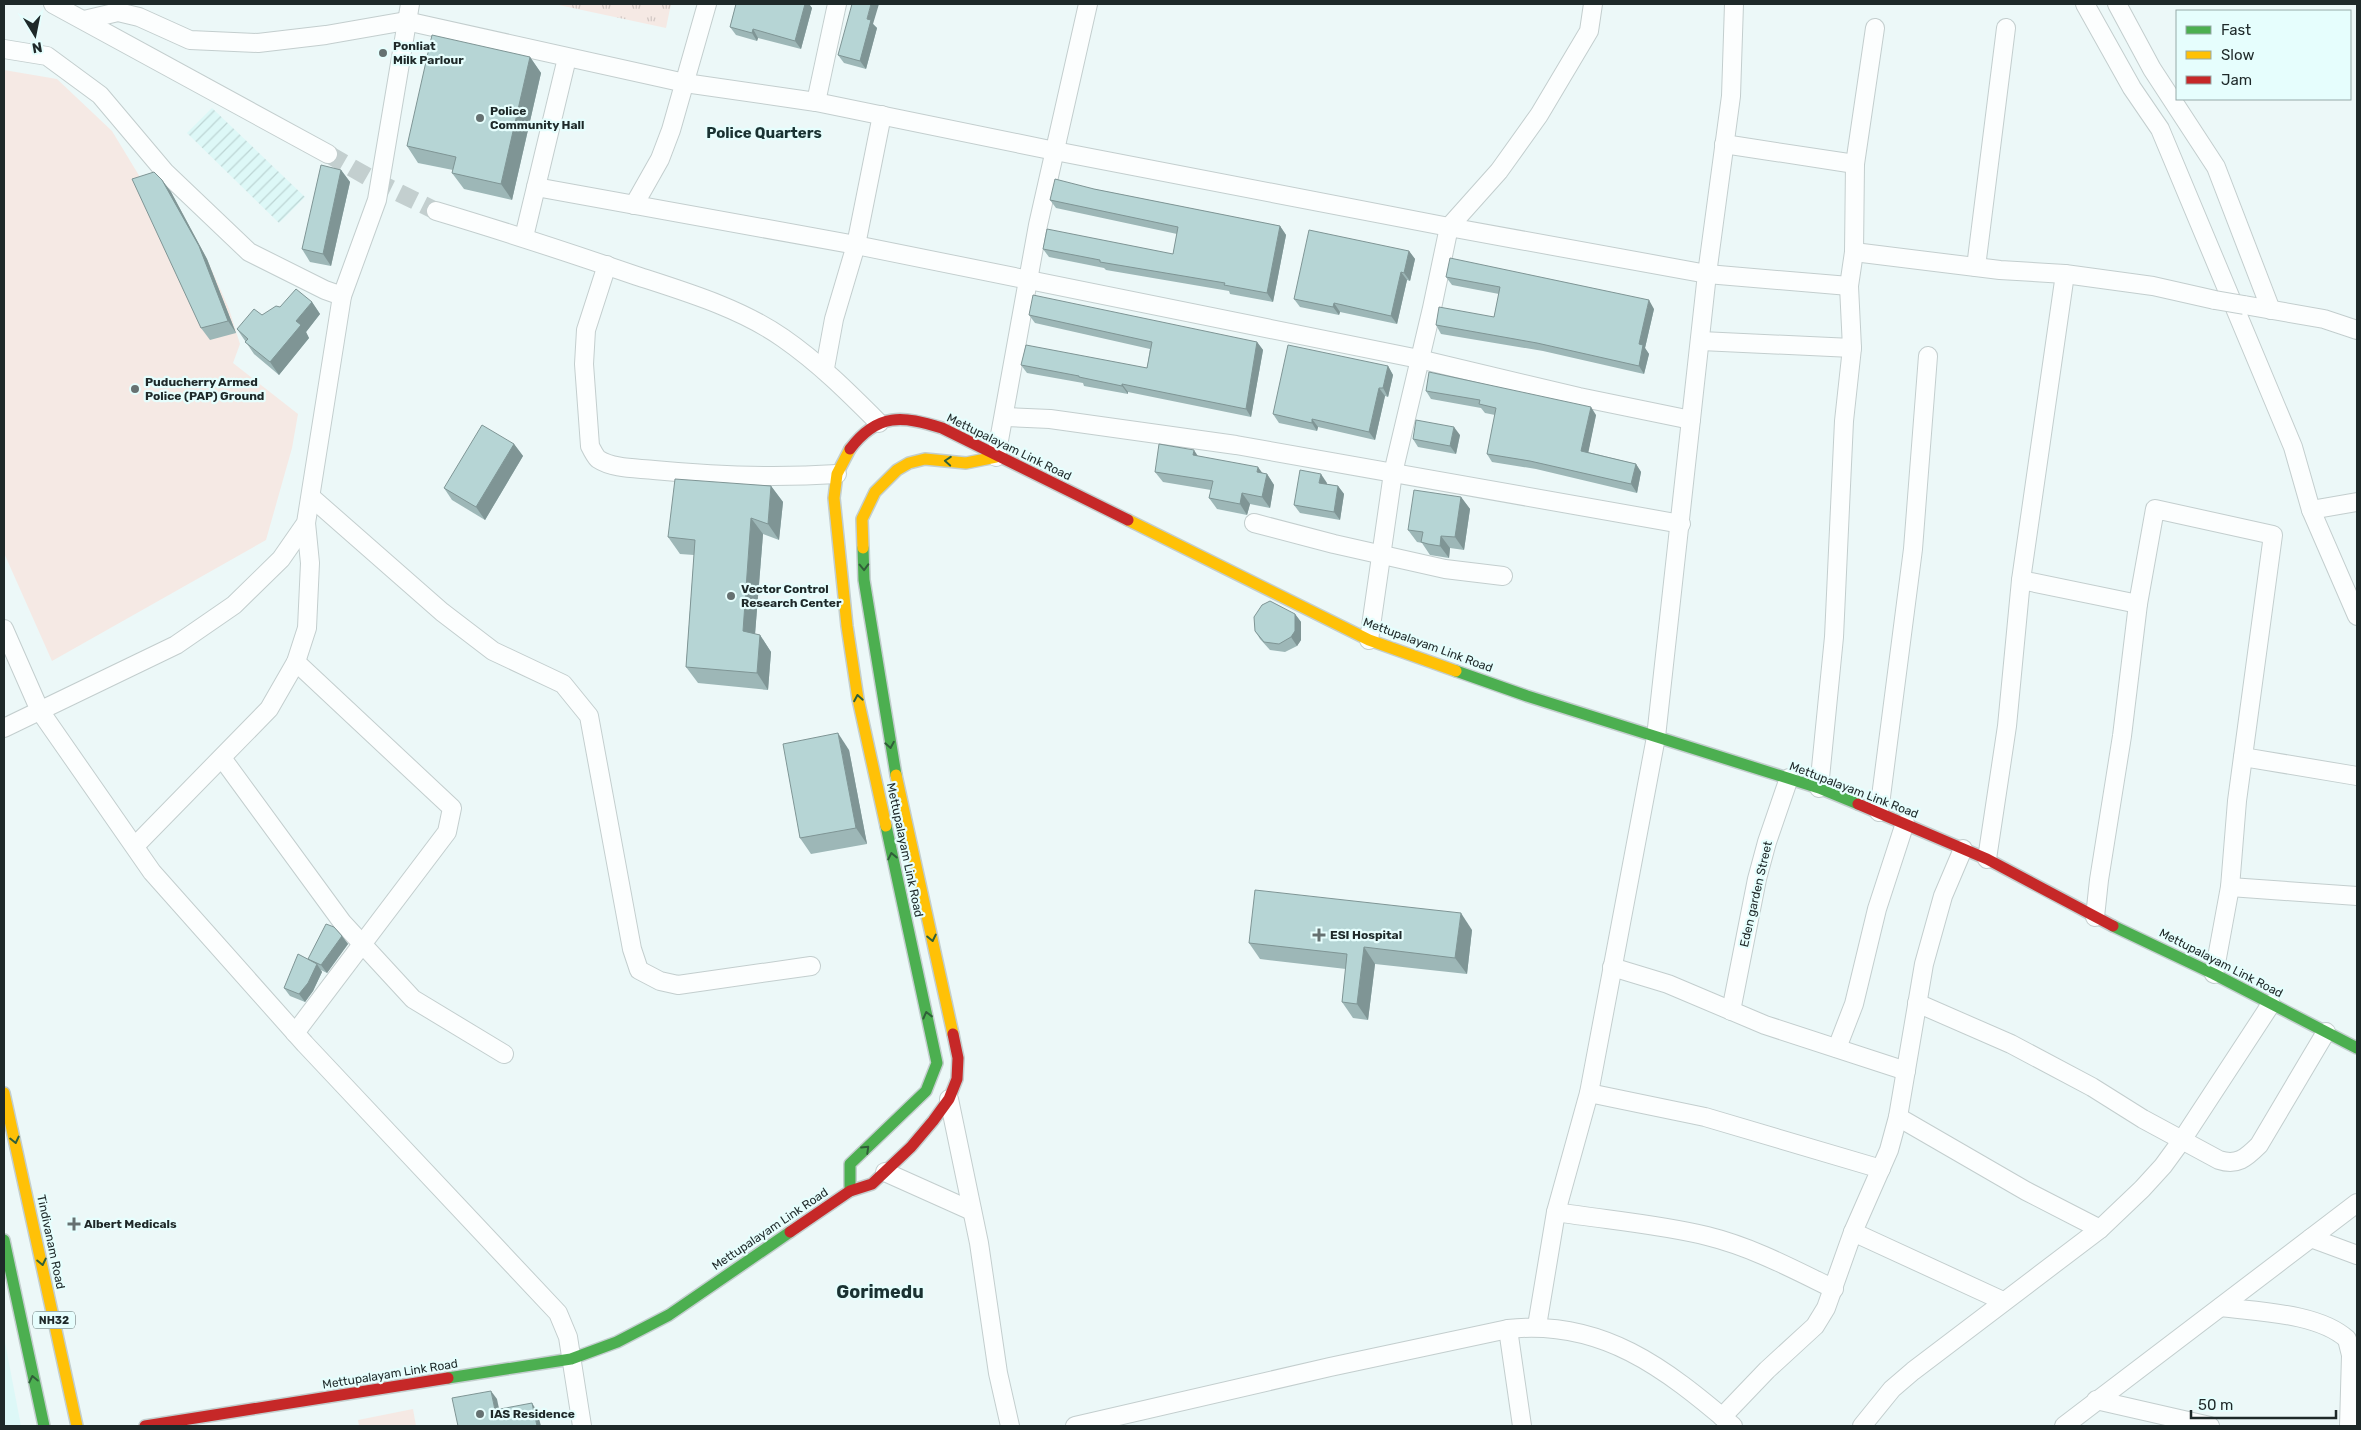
<svg xmlns="http://www.w3.org/2000/svg" width="2361" height="1430" viewBox="0 0 2361 1430" font-family="Rubik,sans-serif">
  <style>
    .built { fill: #ddf8f7 }
    .industrial { fill: url(#industrial-furrows) }
    .grass { fill: url(#grass-tufts) }
    .pitch { fill: #f5e9e4 }
    .lines { fill: none; stroke-linecap: round; stroke-linejoin: round }
    .street-tunnel { stroke: #c3cfcf; stroke-width: 18; stroke-dasharray: 18 9; stroke-linecap: butt }
    .street-casing { stroke: #c3cece; stroke-width: 20 }
    .fast-casing { stroke: #c3cece; stroke-width: 14 }
    .slow-casing { stroke: #c3cece; stroke-width: 14 }
    .jam-casing { stroke: #c3cece; stroke-width: 14 }
    .street { stroke: #fcfefe; stroke-width: 18 }
    .fast { stroke: #4caf50; stroke-width: 11 }
    .slow { stroke: #ffc107; stroke-width: 11 }
    .jam { stroke: #c62828; stroke-width: 11 }
    .street-bridge-casing { stroke: #c3cece; stroke-width: 20; stroke-linecap: butt }
    .street-bridge { stroke: #fcfefe; stroke-width: 18 }
    .wall { fill: #9db7b7 }
    .shaded-wall { fill: #7f9595 }
    .building { fill: #b6d5d5; stroke: #7f9595 }
    .oneway { stroke: #305f39 }
    .poi-dot { fill: #667171; stroke: #e6fefd; stroke-width: 2 }
    .labels { text-anchor: middle; stroke-width: 4.5; stroke-linejoin: round; paint-order: stroke }
    .shield { fill: #e6fefd; stroke: #5a6969; stroke-width: 1 }
    .shield-label { font-size: 11px; font-weight: bold; fill: #1e2929 }
    .poi-label { font-size: 12px; font-weight: bold; fill: #1e2929; stroke: #e6fefd; text-anchor: start }
    .street-label { font-size: 12px; fill: #1e2929; stroke: #e6fefd }
    .quarter-label { font-size: 15px; font-weight: bold; fill: #1a3232; stroke: #e6fefd }
    .district-label { font-size: 18px; font-weight: bold; fill: #1a3232; stroke: #e6fefd }
  </style>
  <defs>
    <pattern id="industrial-furrows" width="10" height="10" patternUnits="userSpaceOnUse" patternTransform="scale(1.25)"><rect width="10" height="10" fill="#ddf8f7"/><path d="M-1 1l2-2M0 10L10 0M9 11l2-2" fill="none" stroke="#bdd5d4"/></pattern>
    <pattern id="grass-tufts" width="24" height="20" patternUnits="userSpaceOnUse" patternTransform="scale(1.25)"><rect width="24" height="20" fill="#f5e9e4"/><path d="M3 7l-1-3M5 7V3M7 7l1-3M15 17l-1-3M17 17v-4M19 17l1-3" fill="none" stroke="#d2c8c4"/></pattern>
  </defs>
  <rect width="100%" height="100%" fill="#ecf8f8"/>
  <!-- built -->
  <path class="built" d="M4,1337L21,1426H4Z"/>
  <!-- industrial -->
  <path class="industrial" d="M212,108L305,197L279,223L187,133Z"/>
  <!-- grass -->
  <path class="grass" d="M554,4H671L666,28Z"/>
  <!-- pitch -->
  <g class="pitch">
    <path d="M4,70L57,79L112,131L146,187L166,183L207,259L229,309L240,344L233,363L298,414L292,448L266,540L52,661L4,553Z"/>
    <path d="M413,1409L416,1426H359L358,1420Z"/>
  </g>
  <g class="lines">
    <!-- street-tunnel -->
    <path class="street-tunnel" d="M328,154L375,181L436,211"/>
    <defs>
      <g id="street">
        <path d="M53,4L328,154"/>
        <path d="M2085,4L2132,88L2160,129L2293,447L2311,510L2357,616"/>
        <path d="M2117,4L2152,69L2216,167L2271,310"/>
        <path d="M84,20L118,12L139,17L190,40L258,43L326,35L406,21L685,83L816,102L1055,151L1449,227L1707,274L1849,286"/>
        <path d="M4,49L47,56L100,95L165,172L249,252L325,290L342,296"/>
        <path d="M816,102L837,4"/>
        <path d="M1724,144L1855,164"/>
        <path d="M536,187L856,245L1419,359L1579,397L1691,420"/>
        <path d="M634,205L660,159L671,130L707,4"/>
        <path d="M436,211C503,231 570,253 637,276C686,292 740,308 783,338C819,363 848,392 879,423"/>
        <path d="M524,237L567,58"/>
        <path d="M1854,252L2000,270L2065,274L2153,286L2215,300"/>
        <path d="M607,265L586,330L584,364L590,446C592,450 595,456 598,459C613,469 637,468 654,470C716,476 776,478 837,474"/>
        <path d="M1976,267L2006,28"/>
        <path d="M2244,305L2324,319L2357,330"/>
        <path d="M1701,341L1852,348"/>
        <path d="M825,368L834,319L856,245L882,115"/>
        <path d="M1005,417L1050,419L1236,445L1681,524"/>
        <path d="M996,457L1038,225L1088,4"/>
        <path d="M311,497L442,612L493,651L563,684L589,716L632,949L639,970L660,981L678,985L811,966"/>
        <path d="M2311,510L2357,502"/>
        <path d="M1254,523L1334,544L1445,569L1503,576"/>
        <path d="M2021,580L2138,604"/>
        <path d="M4,629L40,711L152,872L305,1044L558,1313L568,1337L582,1426"/>
        <path d="M1369,640L1393,473L1432,308L1449,227L1499,171L1539,115L1589,31L1593,4"/>
        <path d="M4,728L176,645L234,605L281,559L306,523L342,296L377,200L410,4"/>
        <path d="M2243,757L2357,776"/>
        <path d="M222,758L342,922L413,999L504,1054"/>
        <path d="M1819,788L1834,637L1844,421L1852,348L1849,286L1854,252L1855,164L1875,28"/>
        <path d="M1879,812L1913,549L1928,356"/>
        <path d="M135,846L269,709L296,662L307,628L310,563L306,523"/>
        <path d="M1987,859L2007,726L2021,580L2065,274"/>
        <path d="M2230,887L2357,896"/>
        <path d="M2095,917L2099,880L2122,736L2138,604L2155,509L2273,535L2237,801L2230,887L2214,974"/>
        <path d="M1612,967L1668,984L1765,1025L1906,1071"/>
        <path d="M1917,1003L2011,1044L2092,1087L2143,1119L2219,1160C2237,1166 2246,1158 2259,1145L2326,1032"/>
        <path d="M1731,1011L1757,879L1767,842L1789,778"/>
        <path d="M295,1033L447,832L452,808L296,662"/>
        <path d="M1837,1048L1854,1004L1877,909L1905,823"/>
        <path d="M1589,1093L1705,1117L1881,1169"/>
        <path d="M949,1099L979,1243L998,1373L1010,1426"/>
        <path d="M1898,1117L2026,1191L2100,1229"/>
        <path d="M885,1172L972,1211"/>
        <path d="M1556,1212C1606,1220 1658,1224 1707,1236C1752,1247 1793,1269 1834,1289"/>
        <path d="M1853,1232L2003,1301"/>
        <path d="M2311,1238L2357,1255"/>
        <path d="M2221,1307C2259,1312 2318,1313 2347,1339L2351,1355L2349,1426"/>
        <path d="M1537,1326L1556,1212L1589,1093L1656,737L1707,274L1731,96L1734,4"/>
        <path d="M1508,1329L1522,1426"/>
        <path d="M2096,1400L2210,1426"/>
        <path d="M1722,1417L1767,1370L1815,1326L1826,1308L1853,1232L1889,1150L1898,1117L1924,964L1943,896L1963,849"/>
        <path d="M1075,1426L1330,1367L1508,1329C1602,1319 1665,1368 1733,1426"/>
        <path d="M1862,1426L1892,1389L1913,1371L2100,1229L2142,1189L2163,1166L2182,1140L2271,1004"/>
        <path d="M2064,1426L2357,1203"/>
      </g>
      <g id="fast">
        <path d="M863,548L864,580L896,775"/>
        <path d="M1456,671L1527,696L1819,788L1858,804"/>
        <path d="M2113,926L2214,974L2357,1048"/>
        <path d="M850,1191V1164L926,1091L937,1063L886,826"/>
        <path d="M4,1240L44,1426"/>
        <path d="M448,1378L571,1359L617,1342L669,1315L790,1232"/>
      </g>
      <g id="slow">
        <path d="M850,449L837,474L834,498L847,626L858,699L886,826"/>
        <path d="M1128,520L1369,640L1456,671"/>
        <path d="M863,548L862,519L875,492L897,470L909,463L925,459L966,463L996,457"/>
        <path d="M896,775L953,1034"/>
        <path d="M4,1093L77,1426"/>
      </g>
      <g id="jam">
        <path d="M850,449C878,412 903,416 942,428L1128,520"/>
        <path d="M1858,804L1987,859L2113,926"/>
        <path d="M790,1232L850,1191L872,1184L911,1147L933,1121L949,1099L957,1079L958,1058L953,1034"/>
        <path d="M145,1426L448,1378"/>
      </g>
    </defs>
    <!-- street casing -->
    <use href="#street" class="street-casing"/>
    <!-- fast casing -->
    <use href="#fast" class="fast-casing"/>
    <!-- slow casing -->
    <use href="#slow" class="slow-casing"/>
    <!-- jam casing -->
    <use href="#jam" class="jam-casing"/>
    <!-- street -->
    <use href="#street" class="street"/>
    <!-- fast -->
    <use href="#fast" class="fast"/>
    <!-- slow -->
    <use href="#slow" class="slow"/>
    <!-- jam -->
    <use href="#jam" class="jam"/>
    <defs>
      <path id="street-bridge" d="M2215,300L2244,305"/>
    </defs>
    <!-- street-bridge casing -->
    <use href="#street-bridge" class="street-bridge-casing"/>
    <!-- street-bridge -->
    <use href="#street-bridge" class="street-bridge"/>
  </g>
  <!-- wall -->
  <g class="wall">
    <path d="M736,4H809L812,8L801,49L758,38L757,41L736,35L730,27Z"/>
    <path d="M873,24L877,28L866,69L844,63L838,55Z"/>
    <path d="M530,57L541,73L512,200L464,189L452,173L453,170L418,163L407,146Z"/>
    <path d="M341,170L350,182L331,266L310,262L302,249Z"/>
    <path d="M162,180L171,192L207,259L236,333L210,340L201,328Z"/>
    <path d="M1094,189L1280,226L1286,235L1273,302L1230,294L1229,291L1106,270L1104,268L1049,257L1043,249L1173,254L1177,234L1056,208L1050,200Z"/>
    <path d="M1409,251L1415,259L1410,281L1407,280L1397,324L1340,312L1339,315L1300,307L1294,299Z"/>
    <path d="M1446,277L1654,309L1645,348L1649,354L1644,374L1543,351L1441,334L1436,325L1494,317L1499,294L1452,285Z"/>
    <path d="M312,302L320,314L306,332L309,338L279,375L254,354L237,329L262,315L280,307Z"/>
    <path d="M1029,315L1257,342L1263,350L1251,417L1128,392V394L1084,386L1083,383L1027,373L1021,365L1147,368L1150,349L1035,323Z"/>
    <path d="M1388,366L1393,375L1388,397L1385,396L1375,440L1318,427L1317,431L1279,423L1273,414Z"/>
    <path d="M1426,391L1596,415L1588,452L1636,464L1641,472L1637,493L1536,469L1492,462L1487,454L1495,415L1485,413L1481,408L1431,399Z"/>
    <path d="M1460,435L1456,454L1418,447L1413,439Z"/>
    <path d="M514,444L523,456L485,520L452,500L444,488Z"/>
    <path d="M1198,456L1267,474L1274,485L1270,508L1250,504L1247,515L1217,509L1209,498L1211,490L1163,482L1155,472Z"/>
    <path d="M1327,483L1326,484L1338,486L1344,494L1340,520L1300,513L1294,505Z"/>
    <path d="M771,486L783,502L779,540L763,534L755,634L760,635L771,652L768,690L698,683L686,667L694,555L680,554L668,537Z"/>
    <path d="M1461,497L1470,509L1464,550L1450,548L1449,558L1430,555L1422,543L1417,542L1408,530Z"/>
    <path d="M1295,614L1301,622V640L1297,646L1285,652L1270,650L1260,639L1255,631Z"/>
    <path d="M849,750L867,844L811,854L800,838Z"/>
    <path d="M1472,930L1467,974L1375,964L1368,1020L1353,1018L1342,1002L1346,969L1260,959L1249,943Z"/>
    <path d="M342,936L348,944L327,973L321,970L322,972L313,991L305,1002L290,996L284,988L309,960L308,959Z"/>
  </g>
  <!-- shaded-wall -->
  <g class="shaded-wall">
    <path d="M805,4H809L812,8L801,49L795,41Z"/>
    <path d="M871,4H879L873,24L877,28L866,69L860,61L867,19Z"/>
    <path d="M753,29L758,38L757,41L752,33Z"/>
    <path d="M530,57L541,73L512,200L501,184Z"/>
    <path d="M341,170L350,182L331,266L323,254Z"/>
    <path d="M162,180L171,192L207,259L236,333L228,321Z"/>
    <path d="M1280,226L1286,235L1273,302L1267,293Z"/>
    <path d="M1409,251L1415,259L1410,281L1404,273Z"/>
    <path d="M1401,272L1407,280L1397,324L1391,316Z"/>
    <path d="M1649,300L1654,309L1645,348L1649,354L1644,374L1639,366V344Z"/>
    <path d="M312,302L320,314L306,332L309,338L279,375L270,362L296,321Z"/>
    <path d="M1334,303L1340,312L1339,315L1333,307Z"/>
    <path d="M1257,342L1263,350L1251,417L1246,409Z"/>
    <path d="M1388,366L1393,375L1388,397L1383,388Z"/>
    <path d="M1122,384L1128,392V394L1122,386Z"/>
    <path d="M1379,388L1385,396L1375,440L1369,432Z"/>
    <path d="M1591,407L1596,415L1587,459L1581,451Z"/>
    <path d="M1312,419L1318,427L1317,431L1312,423Z"/>
    <path d="M1454,427L1460,435L1456,454L1450,446Z"/>
    <path d="M514,444L523,456L485,520L476,507Z"/>
    <path d="M1194,450L1201,461L1193,455Z"/>
    <path d="M1636,464L1641,472L1637,493L1631,484Z"/>
    <path d="M1258,467L1266,478L1257,472Z"/>
    <path d="M1267,474L1274,485L1270,508L1262,497Z"/>
    <path d="M1321,474L1327,483L1325,492L1319,483Z"/>
    <path d="M771,486L783,502L779,540L768,524Z"/>
    <path d="M1338,486L1344,494L1340,520L1334,512Z"/>
    <path d="M1242,493L1250,504L1247,515L1240,504Z"/>
    <path d="M1461,497L1470,509L1464,550L1455,537Z"/>
    <path d="M751,518L763,534L754,647L743,631Z"/>
    <path d="M1441,536L1450,548L1449,558L1440,546Z"/>
    <path d="M1295,614L1301,622V640L1297,646L1291,637Z"/>
    <path d="M760,635L771,652L768,690L757,673Z"/>
    <path d="M838,733L849,750L867,844L856,828Z"/>
    <path d="M1461,913L1472,930L1467,974L1455,958Z"/>
    <path d="M342,936L348,944L327,973L321,965Z"/>
    <path d="M1364,947L1375,964L1368,1020L1357,1004Z"/>
    <path d="M317,964L322,972L313,991L305,1002L299,994Z"/>
    <path d="M491,1391L497,1399L501,1418L495,1410Z"/>
    <path d="M532,1403L537,1411L541,1426H537Z"/>
  </g>
  <!-- building -->
  <g class="building">
    <path d="M736,4H805L795,41L753,29L752,33L730,27Z"/>
    <path d="M852,4H871L867,19L871,20L860,61L838,55Z"/>
    <path d="M432,35L530,57L501,184L452,173L456,157L407,146Z"/>
    <path d="M321,165L341,170L323,254L302,249Z"/>
    <path d="M154,172L162,180L199,246L228,321L201,328L132,179Z"/>
    <path d="M1055,179L1094,189L1280,226L1267,293L1224,285L1225,283L1100,262V260L1043,249L1047,229L1173,254L1178,227L1050,200Z"/>
    <path d="M1309,230L1409,251L1404,273L1401,272L1391,316L1334,303L1333,307L1294,299Z"/>
    <path d="M1450,258L1649,300L1639,344L1643,345L1639,366L1537,343L1436,325L1439,307L1494,317L1500,287L1446,277Z"/>
    <path d="M296,289L312,302L296,321L301,325L270,362L245,342L248,339L237,329L254,309L262,315L276,306L280,307Z"/>
    <path d="M1033,295L1257,342L1246,409L1122,384V386L1079,377V376L1021,365L1026,345L1147,368L1152,342L1029,315Z"/>
    <path d="M1288,345L1388,366L1383,388H1379L1369,432L1312,419V423L1273,414Z"/>
    <path d="M1429,372L1591,407L1581,451L1636,464L1631,484L1530,461L1487,454L1496,408L1479,404L1480,400L1426,391Z"/>
    <path d="M1416,420L1454,427L1450,446L1413,439Z"/>
    <path d="M482,425L514,444L476,507L444,488Z"/>
    <path d="M1159,444L1194,450L1193,455L1258,467L1257,472L1267,474L1262,497L1242,493L1240,504L1209,498L1213,481L1155,472Z"/>
    <path d="M1300,470L1321,474L1319,483L1338,486L1334,512L1294,505Z"/>
    <path d="M675,479L771,486L768,524L751,518L743,631L760,635L757,673L686,667L695,540L668,537Z"/>
    <path d="M1414,490L1461,497L1455,537L1441,536L1440,546L1428,544L1421,542L1423,532L1408,530Z"/>
    <path d="M1270,601L1295,614V631L1291,637L1279,644L1264,642L1255,631L1254,617L1262,605Z"/>
    <path d="M838,733L856,828L800,838L783,744Z"/>
    <path d="M1255,890L1461,913L1455,958L1364,947L1357,1004L1342,1002L1347,954L1249,943Z"/>
    <path d="M326,924L334,927L342,936L321,965L308,959Z"/>
    <path d="M298,954L317,964L308,983L299,994L284,988Z"/>
    <path d="M491,1391L495,1410L532,1403L537,1426H458L452,1398Z"/>
  </g>
  <!-- one-way arrows -->
  <defs><path id="oneway-chevron" d="M-2-3.5L2.5 0L-2 3.5" fill="none" stroke-width="1.6" stroke-linecap="round" stroke-linejoin="round" transform="scale(1.25)"/></defs>
  <g class="oneway">
    <use href="#oneway-chevron" transform="translate(948 461) rotate(-176)"/>
    <use href="#oneway-chevron" transform="translate(864 567) rotate(88)"/>
    <use href="#oneway-chevron" transform="translate(858 698) rotate(-100)"/>
    <use href="#oneway-chevron" transform="translate(890 745) rotate(80)"/>
    <use href="#oneway-chevron" transform="translate(892 856) rotate(-102)"/>
    <use href="#oneway-chevron" transform="translate(932 938) rotate(78)"/>
    <use href="#oneway-chevron" transform="translate(927 1015) rotate(-104)"/>
    <use href="#oneway-chevron" transform="translate(15 1140) rotate(77)"/>
    <use href="#oneway-chevron" transform="translate(866 1149) rotate(-44)"/>
    <use href="#oneway-chevron" transform="translate(42 1262) rotate(78)"/>
    <use href="#oneway-chevron" transform="translate(33 1379) rotate(-102)"/>
  </g>
  <!-- markers -->
  <g class="poi-dot">
    <circle cx="383" cy="53" r="5"/>
    <circle cx="480" cy="118" r="5"/>
    <circle cx="135" cy="389" r="5"/>
    <circle cx="731" cy="596" r="5"/>
    <path d="M1316.5 927.5h5v5h5v5h-5v5h-5v-5h-5v-5h5z"/>
    <path d="M71.5 1216.5h5v5h5v5h-5v5h-5v-5h-5v-5h5z"/>
    <circle cx="480" cy="1414" r="5"/>
  </g>
  <g class="labels">
    <!-- shield labels -->
    <rect class="shield" x="33" y="1311.5" width="42" height="17" rx="4"/>
    <g class="shield-label">
      <text x="54" y="1324">NH32</text>
    </g>
    <!-- poi labels -->
    <g class="poi-label">
      <text x="393" y="50">Ponliat<tspan x="393" dy="14">Milk Parlour</tspan></text>
      <text x="490" y="115">Police<tspan x="490" dy="14">Community Hall</tspan></text>
      <text x="145" y="386">Puducherry Armed<tspan x="145" dy="14">Police (PAP) Ground</tspan></text>
      <text x="741" y="593">Vector Control<tspan x="741" dy="14">Research Center</tspan></text>
      <text x="1330" y="939">ESI Hospital</text>
      <text x="84" y="1228">Albert Medicals</text>
      <text x="490" y="1418">IAS Residence</text>
    </g>
    <!-- street labels -->
    <g class="street-label">
      <text transform="translate(1009 447) rotate(26)" y="4">Mettupalayam Link Road</text>
      <text transform="translate(1428 645) rotate(20)" y="4">Mettupalayam Link Road</text>
      <text transform="translate(1854 790) rotate(21)" y="4">Mettupalayam Link Road</text>
      <text transform="translate(905 850) rotate(78)" y="4">Mettupalayam Link Road</text>
      <text transform="translate(1756 894) rotate(-77)" y="4">Eden garden Street</text>
      <text transform="translate(2221 963) rotate(27)" y="4">Mettupalayam Link Road</text>
      <text transform="translate(770 1229) rotate(-34)" y="4">Mettupalayam Link Road</text>
      <text transform="translate(51 1242) rotate(78)" y="4">Tindivanam Road</text>
      <text transform="translate(390 1374) rotate(-9)" y="4">Mettupalayam Link Road</text>
    </g>
    <!-- quarter labels -->
    <g class="quarter-label">
      <text x="764" y="138">Police Quarters</text>
    </g>
    <!-- district labels -->
    <g class="district-label">
      <text x="880" y="1298">Gorimedu</text>
    </g>
  </g>
  <!-- border -->
  <rect width="2361" height="1430" fill="none" stroke="#1e2929" stroke-width="10"/>
  <!-- legend -->
  <rect x="2176" y="10" width="175" height="90" fill="#e6fefd" stroke="#96a9a8"/>
  <rect x="2186" y="26" width="25" height="8" fill="#4caf50" stroke="#96a9a8"/>
  <text x="2221" y="35" font-size="15" fill="#1e2929">Fast</text>
  <rect x="2186" y="51" width="25" height="8" fill="#ffc107" stroke="#96a9a8"/>
  <text x="2221" y="60" font-size="15" fill="#1e2929">Slow</text>
  <rect x="2186" y="76" width="25" height="8" fill="#c62828" stroke="#96a9a8"/>
  <text x="2221" y="85" font-size="15" fill="#1e2929">Jam</text>
  <!-- north arrow -->
  <g transform="translate(35 35) rotate(170)" stroke="#e6fefd" stroke-width="4" paint-order="stroke">
  <path d="M0-4L9 19L0 12L-9 19Z" fill="#1e2929"/>
  <text y="-8" font-size="14" font-weight="bold" text-anchor="middle" fill="#1e2929">N</text>
  </g>
  <!-- scale -->
  <path d="M2191 1410v8h145v-8" fill="none" stroke="#1e2929" stroke-width="2.5"/>
  <text x="2198" y="1410" font-size="15" fill="#1e2929" stroke="#e6fefd" stroke-width="4" paint-order="stroke">50 m</text>
</svg>
